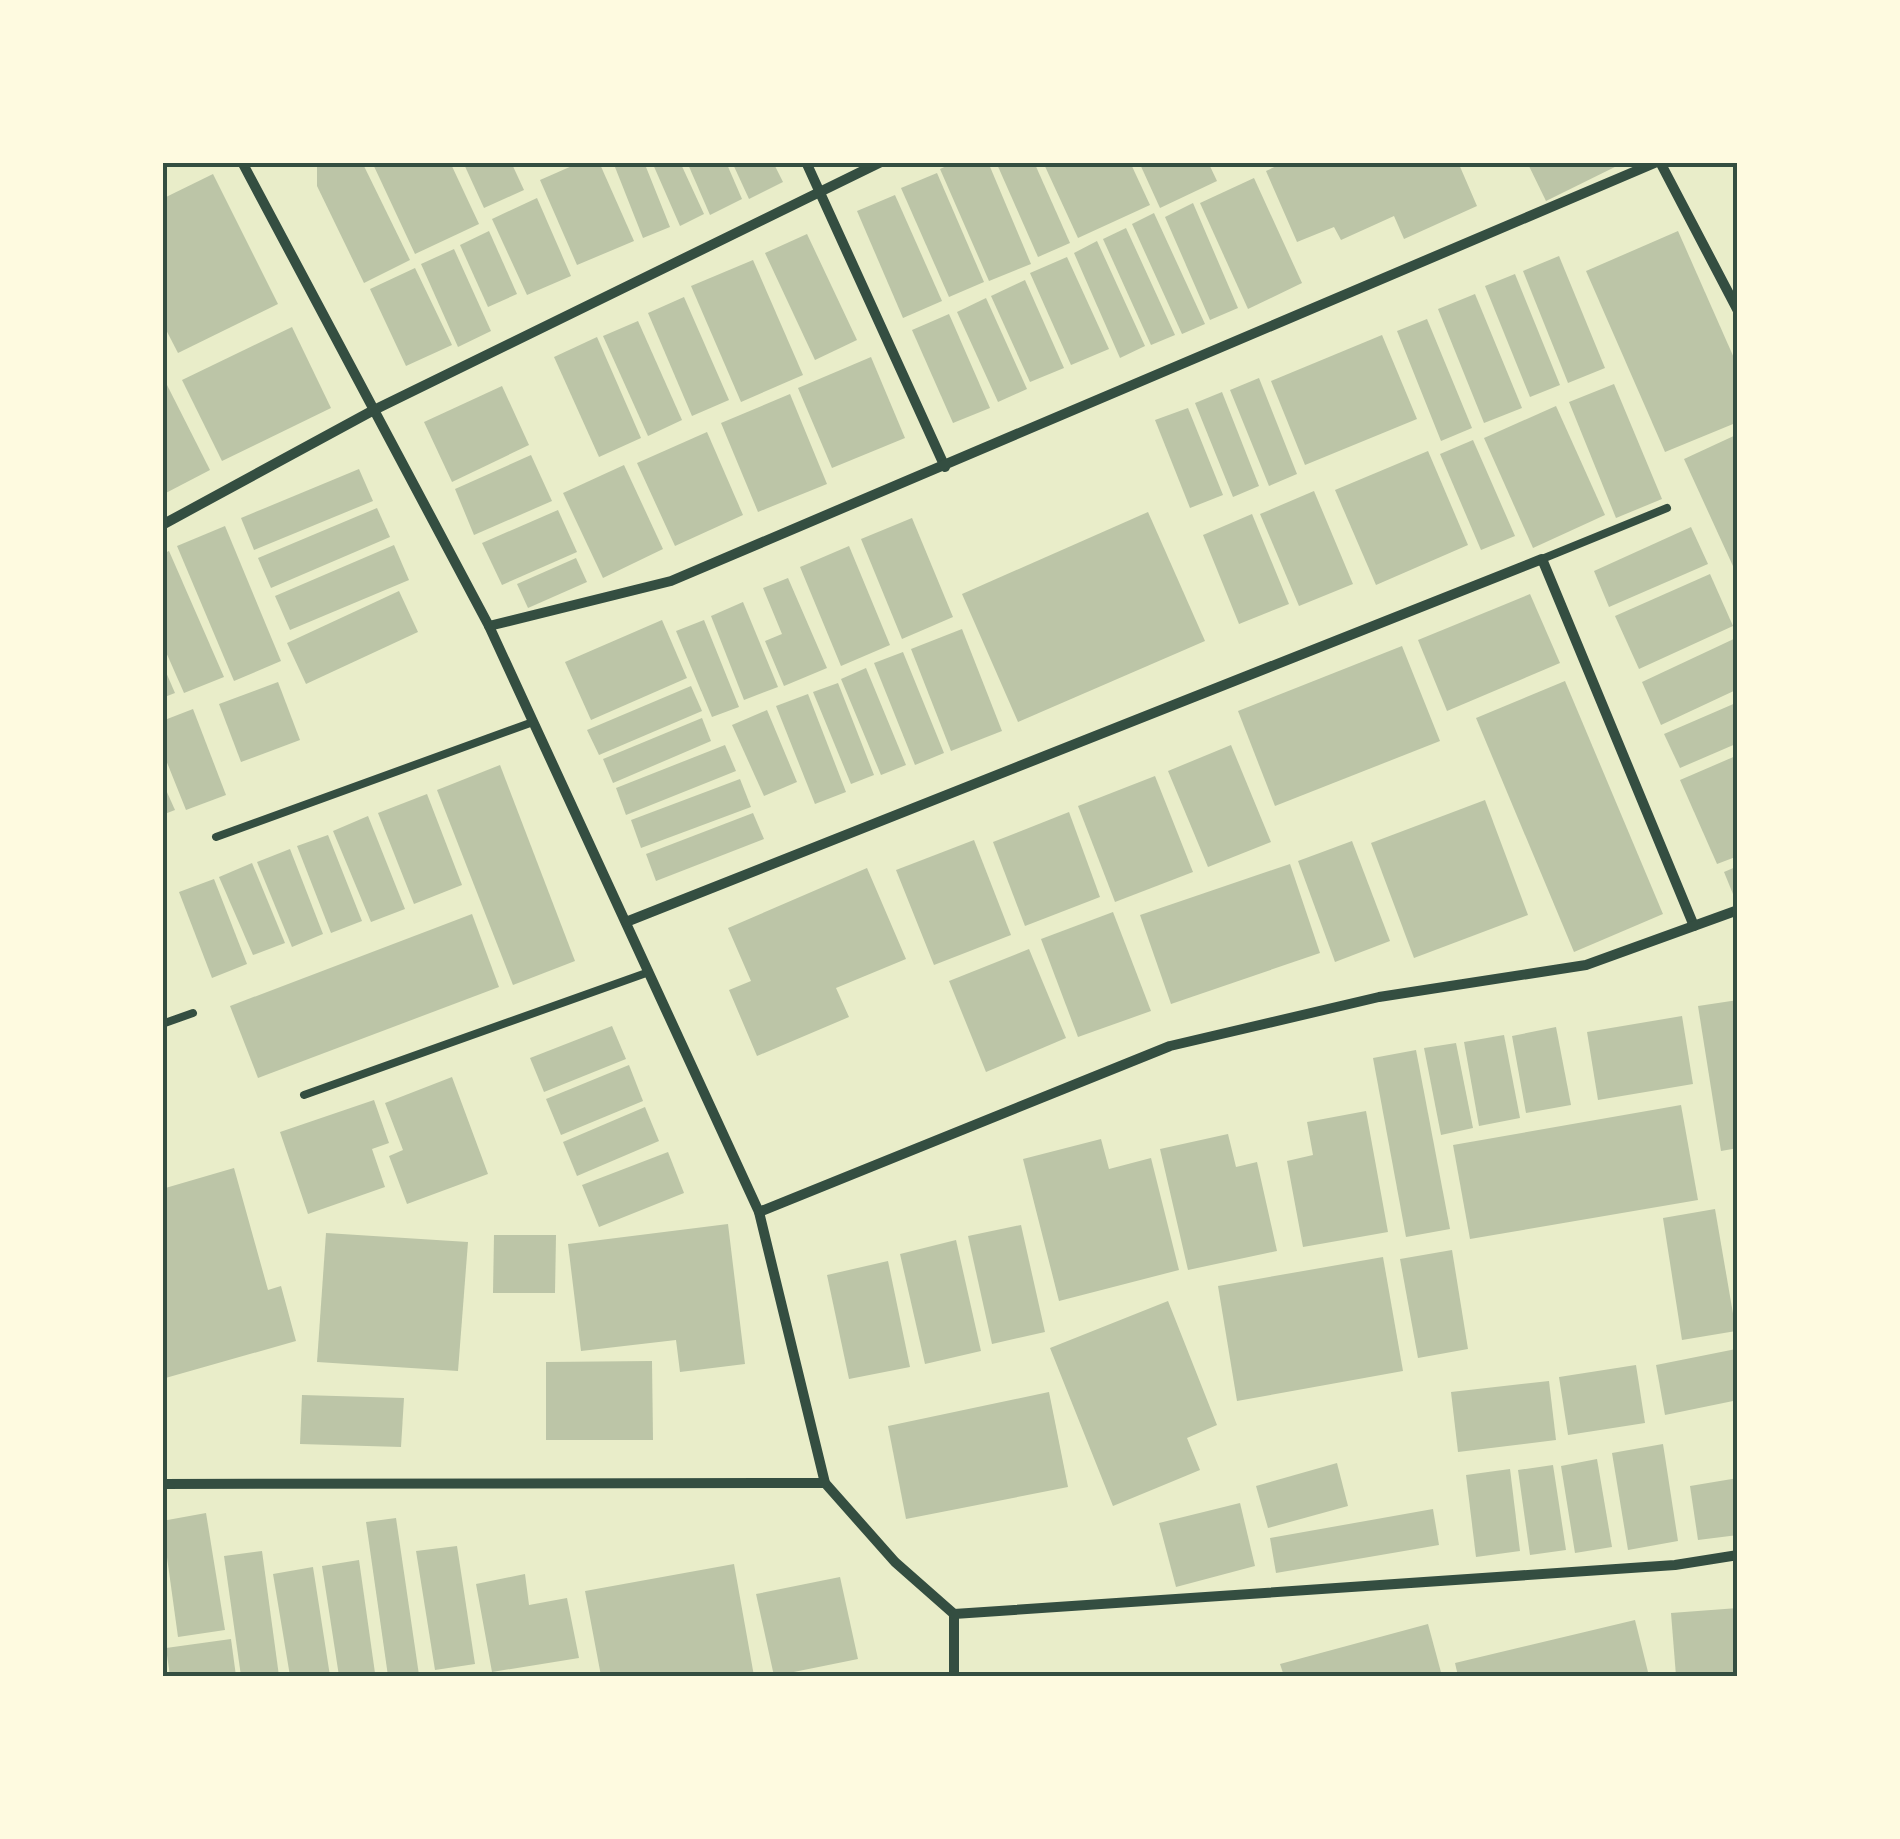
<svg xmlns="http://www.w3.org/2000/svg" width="1900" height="1839" viewBox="0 0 1900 1839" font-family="'Public Sans',sans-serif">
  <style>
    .building { fill: #bcc5a7 }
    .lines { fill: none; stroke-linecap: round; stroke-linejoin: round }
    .service { stroke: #344e41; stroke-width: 8 }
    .minor { stroke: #344e41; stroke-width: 10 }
    .neatline { fill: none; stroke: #344e41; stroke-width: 4 }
  </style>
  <rect width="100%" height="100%" fill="#e9edc9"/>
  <!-- building -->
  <g class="building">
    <path d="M317,162H362L410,260L364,283L317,186Z"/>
    <path d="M372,162H450L479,224L415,254Z"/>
    <path d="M463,162H511L524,190L484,208Z"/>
    <path d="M581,162H599L634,241L577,265L540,180Z"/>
    <path d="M613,162H644L670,227L643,238Z"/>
    <path d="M652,162H680L704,214L680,226Z"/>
    <path d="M687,162H726L742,199L710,215Z"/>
    <path d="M732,162H773L783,182L749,199Z"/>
    <path d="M955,162H988L1031,264L989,281L940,169Z"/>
    <path d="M996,162H1034L1070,243L1038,257Z"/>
    <path d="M1043,162H1130L1150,205L1078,238Z"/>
    <path d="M1139,162H1208L1217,181L1160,208Z"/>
    <path d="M1285,162H1458L1477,206L1404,239L1394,216L1341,240L1334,227L1297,242L1266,171Z"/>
    <path d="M1527,162H1625L1546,201Z"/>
    <path d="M937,173L984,282L949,297L901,188Z"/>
    <path d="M213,174L278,304L178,353L162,322V199Z"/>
    <path d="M1254,178L1302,283L1248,309L1200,203Z"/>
    <path d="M895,195L942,301L903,318L857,211Z"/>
    <path d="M537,198L571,276L527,295L492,219Z"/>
    <path d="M1193,203L1238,308L1210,320L1165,217Z"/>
    <path d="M1154,213L1205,324L1182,334L1132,224Z"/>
    <path d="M1126,228L1175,335L1151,345L1103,239Z"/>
    <path d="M489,231L517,294L488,307L460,245Z"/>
    <path d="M1678,231L1738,367V422L1665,452L1586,271Z"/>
    <path d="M807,234L857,340L815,360L765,253Z"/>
    <path d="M1097,241L1145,346L1120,358L1074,253Z"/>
    <path d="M454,249L491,331L458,347L421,264Z"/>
    <path d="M1559,256L1605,368L1568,383L1523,271Z"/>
    <path d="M1067,257L1109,349L1071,365L1030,273Z"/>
    <path d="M753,260L803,375L741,402L691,286Z"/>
    <path d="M415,268L452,345L406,366L370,289Z"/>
    <path d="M1515,274L1560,385L1530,397L1485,286Z"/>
    <path d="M1025,280L1064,368L1030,382L991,296Z"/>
    <path d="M1475,294L1522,408L1484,423L1438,309Z"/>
    <path d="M684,297L729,400L692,416L648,313Z"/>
    <path d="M986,298L1027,389L998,402L957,312Z"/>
    <path d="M949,314L990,408L953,423L912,330Z"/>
    <path d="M1427,319L1472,428L1441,441L1397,331Z"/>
    <path d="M638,321L682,420L648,436L603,336Z"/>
    <path d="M292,327L331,408L222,461L182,380Z"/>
    <path d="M1382,335L1417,419L1305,465L1271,381Z"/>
    <path d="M597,337L641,438L599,457L554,357Z"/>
    <path d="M871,357L905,438L832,468L798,388Z"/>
    <path d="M1259,378L1297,474L1269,486L1230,390Z"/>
    <path d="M166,383L210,470L162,495V385Z"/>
    <path d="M1614,384L1662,499L1616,518L1569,402Z"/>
    <path d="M502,386L529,445L452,482L424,422Z"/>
    <path d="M1222,392L1259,486L1233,497L1195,403Z"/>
    <path d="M790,394L827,484L758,512L721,423Z"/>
    <path d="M1556,406L1605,515L1533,548L1484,438Z"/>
    <path d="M1188,408L1223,495L1190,508L1155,420Z"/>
    <path d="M707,432L743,515L675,546L637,463Z"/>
    <path d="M1738,434V577L1684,459Z"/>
    <path d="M1473,440L1515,536L1481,550L1440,454Z"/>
    <path d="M1428,451L1468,545L1376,585L1335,490Z"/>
    <path d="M531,455L552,501L474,535L455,489Z"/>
    <path d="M624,465L663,549L603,578L563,493Z"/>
    <path d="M359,469L373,501L254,550L241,518Z"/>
    <path d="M1314,491L1353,584L1299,606L1260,514Z"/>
    <path d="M377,508L390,537L271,588L258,558Z"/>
    <path d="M558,510L577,552L502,585L482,543Z"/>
    <path d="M1148,512L1205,641L1018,722L962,594Z"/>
    <path d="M1252,514L1289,604L1239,624L1203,535Z"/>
    <path d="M912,518L953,617L902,639L861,539Z"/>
    <path d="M225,526L281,661L234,681L177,546Z"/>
    <path d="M1691,527L1708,564L1609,607L1594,571Z"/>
    <path d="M394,545L409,580L290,630L275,596Z"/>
    <path d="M849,546L890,645L841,666L800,567Z"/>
    <path d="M169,551L224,677L184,693L162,643V554Z"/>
    <path d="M576,558L587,582L528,608L517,584Z"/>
    <path d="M1710,574L1733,626L1639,669L1615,616Z"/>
    <path d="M788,578L827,668L784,686L765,641L782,634L763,588Z"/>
    <path d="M399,591L418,632L306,684L287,643Z"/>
    <path d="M1530,594L1560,663L1447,711L1418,640Z"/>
    <path d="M743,602L778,687L744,700L711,616Z"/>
    <path d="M662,620L687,678L591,720L565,662Z"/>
    <path d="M704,620L739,707L712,717L676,631Z"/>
    <path d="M962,629L1002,731L951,751L911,649Z"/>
    <path d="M1738,637V689L1661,725L1642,682Z"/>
    <path d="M1402,646L1440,741L1275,806L1238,711Z"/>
    <path d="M903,652L944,753L915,765L874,663Z"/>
    <path d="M162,663L175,693L162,698Z"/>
    <path d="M866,668L906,765L881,775L841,679Z"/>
    <path d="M1565,681L1663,914L1574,952L1476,718Z"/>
    <path d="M278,682L300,740L241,762L219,704Z"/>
    <path d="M838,683L874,775L851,784L813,692Z"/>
    <path d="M691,686L702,711L599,755L587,730Z"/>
    <path d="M808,694L846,792L815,804L776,706Z"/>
    <path d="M1738,702V743L1680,768L1664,734Z"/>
    <path d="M193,709L226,795L186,810L162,750V721Z"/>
    <path d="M767,710L797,782L764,796L732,725Z"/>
    <path d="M702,718L711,741L613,783L603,759Z"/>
    <path d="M725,745L736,771L626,815L616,788Z"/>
    <path d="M1231,745L1271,842L1208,867L1168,771Z"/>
    <path d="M1738,755V856L1717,864L1680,780Z"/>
    <path d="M500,765L575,961L513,985L437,790Z"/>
    <path d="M1155,776L1193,872L1115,902L1078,806Z"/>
    <path d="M740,779L751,807L641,848L631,820Z"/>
    <path d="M162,781L175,810L162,815Z"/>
    <path d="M427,794L462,885L414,904L378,813Z"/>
    <path d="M1485,800L1528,915L1414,958L1371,843Z"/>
    <path d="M1069,812L1100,897L1025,926L993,842Z"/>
    <path d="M753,813L764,839L656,881L646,854Z"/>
    <path d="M368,816L405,909L371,922L333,831Z"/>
    <path d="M328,835L362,921L331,933L297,846Z"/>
    <path d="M974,840L1011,935L934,965L896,870Z"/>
    <path d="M1352,841L1390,941L1335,962L1298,861Z"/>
    <path d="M290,849L323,934L292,947L257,862Z"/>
    <path d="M252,863L285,943L253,955L219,877Z"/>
    <path d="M1290,864L1320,953L1171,1004L1140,915Z"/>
    <path d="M1738,866V904H1737L1724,872Z"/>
    <path d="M867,868L906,959L836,988L849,1017L757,1056L729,990L751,981L728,928Z"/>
    <path d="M214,879L247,964L212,978L179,892Z"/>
    <path d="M1113,912L1151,1011L1078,1037L1041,939Z"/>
    <path d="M472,914L499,987L258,1078L230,1006Z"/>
    <path d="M1029,949L1066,1038L986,1072L949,981Z"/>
    <path d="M1738,1000V1148L1721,1151L1698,1006Z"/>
    <path d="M1682,1016L1693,1084L1598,1100L1587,1032Z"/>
    <path d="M612,1026L626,1059L544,1092L530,1058Z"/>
    <path d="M1556,1027L1571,1105L1526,1113L1512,1036Z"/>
    <path d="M1504,1035L1520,1118L1479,1126L1464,1042Z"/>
    <path d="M1456,1043L1473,1128L1441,1135L1424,1048Z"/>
    <path d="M1416,1050L1450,1229L1406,1237L1373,1058Z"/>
    <path d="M629,1065L643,1101L561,1135L546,1099Z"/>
    <path d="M452,1077L488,1174L407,1204L389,1156L403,1150L385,1103Z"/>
    <path d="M374,1100L389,1143L372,1149L385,1187L308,1214L280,1132Z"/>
    <path d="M1681,1105L1698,1200L1470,1239L1453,1145Z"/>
    <path d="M645,1107L659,1141L577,1176L563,1142Z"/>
    <path d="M1366,1111L1388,1232L1303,1247L1287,1161L1313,1155L1307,1122Z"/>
    <path d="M1228,1134L1236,1167L1257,1162L1277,1251L1188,1270L1160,1149Z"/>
    <path d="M1101,1139L1109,1169L1151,1158L1179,1270L1059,1301L1023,1159Z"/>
    <path d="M668,1152L684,1193L599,1227L582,1185Z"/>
    <path d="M234,1168L268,1290L281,1286L296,1341L162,1379V1189Z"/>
    <path d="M1715,1209L1736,1331L1682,1340L1663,1218Z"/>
    <path d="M728,1224L745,1364L680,1372L676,1340L581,1351L568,1244Z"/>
    <path d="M1021,1225L1045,1332L992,1344L968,1236Z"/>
    <path d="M326,1233L468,1242L458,1371L317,1362Z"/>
    <path d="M494,1235H556L555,1293H493Z"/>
    <path d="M956,1240L981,1351L925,1364L900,1254Z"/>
    <path d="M1452,1250L1468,1349L1418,1358L1400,1259Z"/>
    <path d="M1383,1257L1403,1371L1237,1401L1218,1286Z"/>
    <path d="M888,1261L910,1367L849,1379L827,1275Z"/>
    <path d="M1168,1301L1217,1425L1187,1438L1200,1470L1113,1506L1050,1348Z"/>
    <path d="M1736,1349L1738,1400L1665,1415L1656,1365Z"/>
    <path d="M652,1361L653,1440H546V1362Z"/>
    <path d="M1636,1365L1645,1423L1568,1435L1559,1377Z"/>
    <path d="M1549,1381L1556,1440L1458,1452L1451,1392Z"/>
    <path d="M1049,1392L1068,1487L906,1519L888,1426Z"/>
    <path d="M302,1395L404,1398L401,1447L300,1444Z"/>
    <path d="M1663,1444L1678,1541L1628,1550L1612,1453Z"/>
    <path d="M1597,1459L1612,1547L1575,1553L1561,1466Z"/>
    <path d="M1337,1463L1348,1506L1268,1528L1256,1486Z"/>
    <path d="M1553,1465L1566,1550L1530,1555L1518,1470Z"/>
    <path d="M1510,1469L1520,1551L1476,1557L1466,1475Z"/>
    <path d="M1738,1478V1535L1698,1540L1690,1486Z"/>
    <path d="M1240,1503L1255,1566L1176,1587L1159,1523Z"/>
    <path d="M1433,1509L1439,1545L1276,1573L1270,1538Z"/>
    <path d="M206,1513L225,1630L178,1637L162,1521Z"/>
    <path d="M396,1518L419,1675L388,1676L366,1522Z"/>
    <path d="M457,1546L475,1664L435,1670L416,1551Z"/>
    <path d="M262,1551L279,1676H241L224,1556Z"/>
    <path d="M359,1560L375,1673L339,1676L322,1566Z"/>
    <path d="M734,1564L754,1676H695L694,1672L601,1676L585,1591Z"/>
    <path d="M313,1567L330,1676H290L273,1574Z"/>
    <path d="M525,1574L529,1605L567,1598L579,1658L492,1672L476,1584Z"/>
    <path d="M840,1577L858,1659L774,1676L756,1594Z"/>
    <path d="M1738,1608V1675L1676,1676L1671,1613Z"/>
    <path d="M1635,1620L1649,1676H1458L1455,1663Z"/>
    <path d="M1428,1624L1442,1676H1284L1280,1664Z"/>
    <path d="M231,1639L236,1676H170L166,1648Z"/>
  </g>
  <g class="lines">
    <!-- service -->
    <g class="service">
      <path d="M1542,559L1667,508"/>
      <path d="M216,837L533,722"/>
      <path d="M162,1024L193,1013"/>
      <path d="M304,1095L649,972"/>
    </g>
    <!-- minor -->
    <g class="minor">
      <path d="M242,162L489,626L759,1212L825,1483L895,1562L954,1614V1676"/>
      <path d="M806,162L945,467"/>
      <path d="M1660,162L1738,311"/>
      <path d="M162,525L372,411L881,162"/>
      <path d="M489,626L671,581L1657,162"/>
      <path d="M626,922L1542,559L1694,926"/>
      <path d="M759,1212L1170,1046L1379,997L1586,965L1738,910"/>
      <path d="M162,1484L825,1483"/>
      <path d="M954,1614L1675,1565L1738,1555"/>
    </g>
  </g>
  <!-- border -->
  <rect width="1900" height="1839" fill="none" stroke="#fefae0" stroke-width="330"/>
  <rect x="165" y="165" width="1570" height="1509" class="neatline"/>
</svg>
